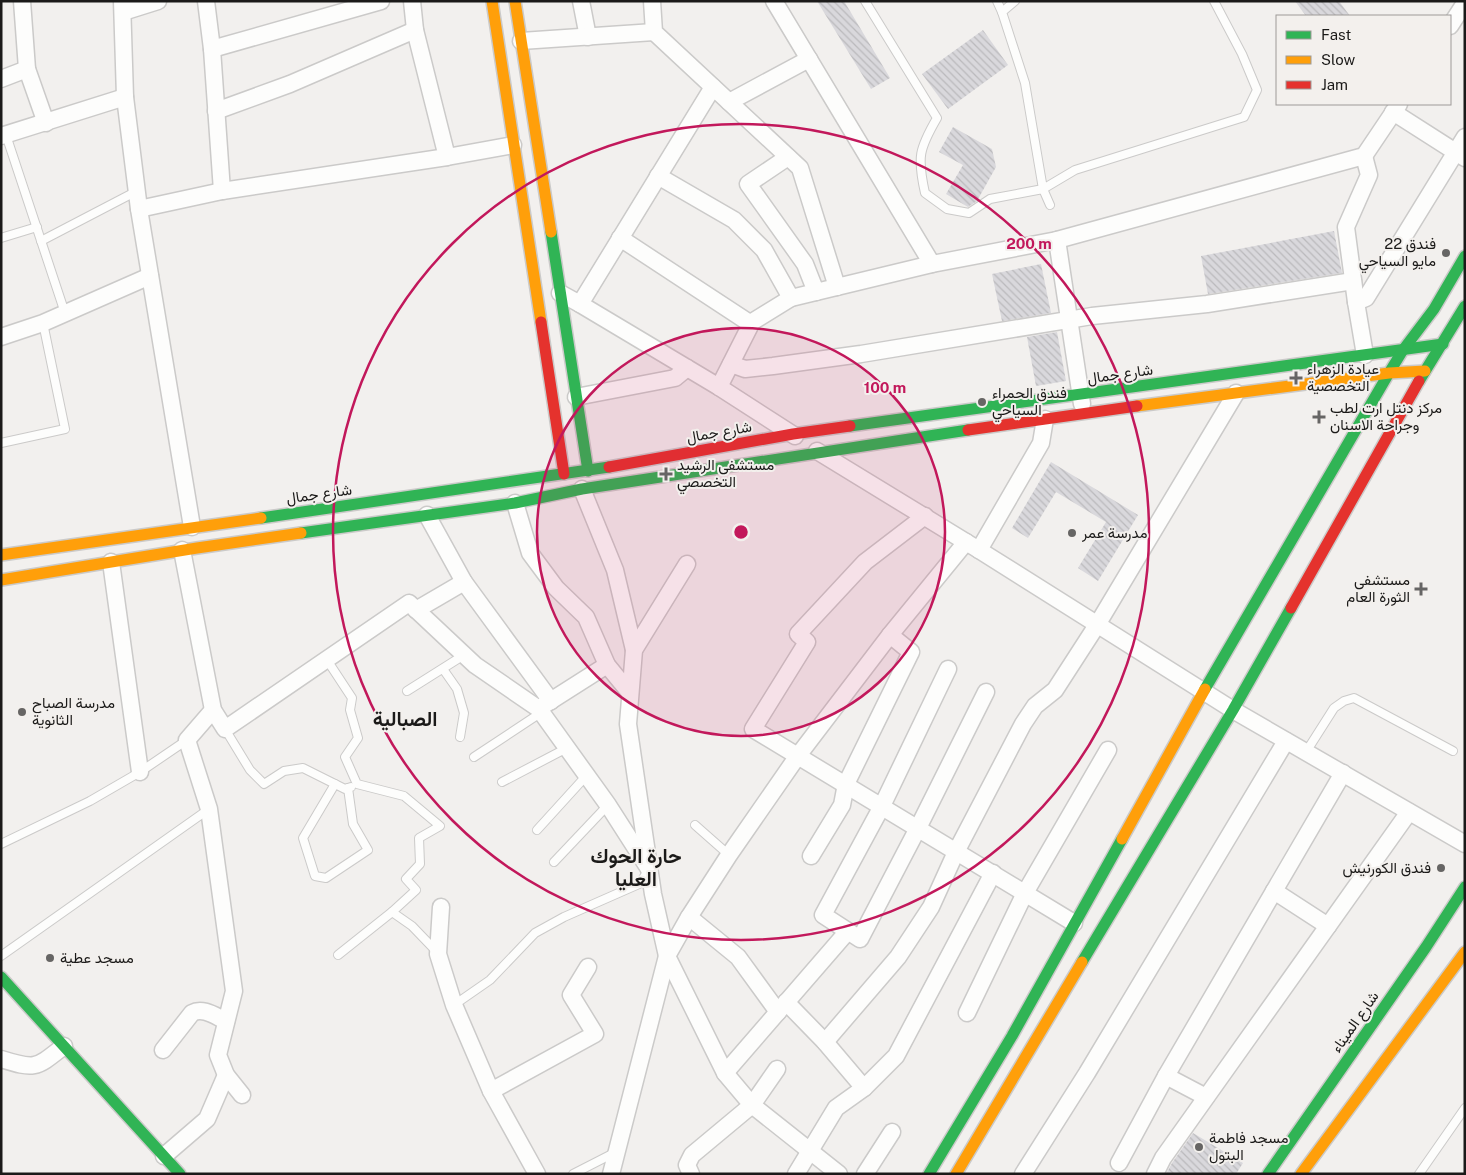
<svg xmlns="http://www.w3.org/2000/svg" width="1466" height="1175" viewBox="0 0 1466 1175" font-family="'Public Sans',Vazirmatn,sans-serif">
  <style>
    .building { fill: url(#building-back-hatch) }
    .lines { fill: none; stroke-linecap: round; stroke-linejoin: round }
    .lane-casing { stroke: #cbcac9; stroke-width: 10 }
    .street-casing { stroke: #cbcac9; stroke-width: 19 }
    .fast-casing { stroke: #cbcac9; stroke-width: 14 }
    .slow-casing { stroke: #cbcac9; stroke-width: 14 }
    .jam-casing { stroke: #cbcac9; stroke-width: 14 }
    .lane { stroke: #fdfdfc; stroke-width: 8 }
    .street { stroke: #fdfdfc; stroke-width: 16 }
    .fast { stroke: #30b455; stroke-width: 11 }
    .slow { stroke: #ff9f0a; stroke-width: 11 }
    .jam { stroke: #e5322d; stroke-width: 11 }
    .ring { fill: none; stroke: #c2185b; stroke-width: 2.5 }
    .poi-dot { fill: #666564; stroke: #f3f0ed; stroke-width: 2 }
    .labels { text-anchor: middle; stroke-width: 4; stroke-linejoin: round; paint-order: stroke }
    .poi-label { font-size: 15px; fill: #1b1a19; stroke: #f3f0ed; text-anchor: start }
    .street-label { font-size: 15px; fill: #1b1a19; stroke: #f3f0ed }
    .district-label { font-size: 20px; font-weight: bold; fill: #1b1a19; stroke: #f3f0ed }
    .centre { fill: #c2185b; stroke: #f3f0ed; stroke-width: 2.5 }
    .ring-label { font-size: 15px; text-anchor: middle; font-weight: bold; fill: #c2185b; stroke: #f3f0ed; stroke-width: 4; stroke-linejoin: round; paint-order: stroke }
  </style>
  <defs>
    <pattern id="building-back-hatch" width="6" height="6" patternUnits="userSpaceOnUse" patternTransform="scale(1.25)"><rect width="6" height="6" fill="#d9d8dc"/><path d="M-1 5l2 2M0 0l6 6M5-1l2 2" fill="none" stroke="#bab9bc"/></pattern>
  </defs>
  <rect width="100%" height="100%" fill="#f2f0ee"/>
  <!-- building -->
  <g class="building">
    <path d="M817,1H844L890,78L871,89Z"/>
    <path d="M1295,1H1339L1350,16H1306Z"/>
    <path d="M983,30L1008,65L948,109L922,74Z"/>
    <path d="M953,127L992,149L996,167L977,201L968,207L946,194L963,165L939,152Z"/>
    <path d="M1334,231L1342,273L1208,294L1201,256Z"/>
    <path d="M1041,264L1051,313L1002,321L992,274Z"/>
    <path d="M1057,332L1066,381L1036,386L1027,337Z"/>
    <path d="M1051,462L1138,515L1098,581L1078,568L1106,522L1056,492L1028,538L1012,528Z"/>
    <path d="M1193,1133L1243,1163L1236,1174H1166L1172,1163Z"/>
  </g>
  <g class="lines">
    <defs>
      <g id="lane">
        <path d="M865,1L937,118C919,149 917,157 925,193L947,209L969,213L990,199L1043,189L1050,205"/>
        <path d="M997,1L1002,12"/>
        <path d="M1015,1L1002,12L1025,83L1043,189L1075,170L1244,117L1257,90L1242,54L1214,1"/>
        <path d="M6,135L65,313"/>
        <path d="M1,238L37,227"/>
        <path d="M41,241L137,191"/>
        <path d="M1,443L65,429L43,323"/>
        <path d="M327,660L352,698L350,710L358,738L345,757L357,784L404,796L440,826L419,838L420,864L406,879L416,890L392,912L338,955"/>
        <path d="M443,669L457,689L464,713L460,737"/>
        <path d="M407,691L464,655"/>
        <path d="M225,729L250,770L264,784L284,771L303,768L345,789L351,787"/>
        <path d="M1306,752L1334,708L1344,701L1354,698L1453,751"/>
        <path d="M474,757L542,712"/>
        <path d="M502,782L567,748"/>
        <path d="M335,784L303,838L315,876L326,878L368,850L353,824L348,788"/>
        <path d="M695,825L729,855"/>
        <path d="M537,830L587,775"/>
        <path d="M1,844L90,801L140,772L187,740"/>
        <path d="M554,862L608,805"/>
        <path d="M392,912L412,926L437,952"/>
        <path d="M1,956L209,809"/>
        <path d="M454,1005L490,980L535,933L564,917L639,884L648,871"/>
        <path d="M573,1174L616,1152"/>
        <path d="M1419,1174L1465,1108"/>
      </g>
      <g id="street">
        <path d="M22,1L27,69L46,123"/>
        <path d="M122,1L125,97L139,209L192,527"/>
        <path d="M206,1L212,49L222,191"/>
        <path d="M412,1L415,30L447,157"/>
        <path d="M581,1L588,37"/>
        <path d="M652,1L654,32L800,168L837,287"/>
        <path d="M774,1L932,264"/>
        <path d="M123,12L158,1"/>
        <path d="M1450,26L1465,3"/>
        <path d="M521,41L654,32"/>
        <path d="M212,49L381,1"/>
        <path d="M1,79L27,69"/>
        <path d="M729,102L809,59"/>
        <path d="M216,111L290,84L415,30"/>
        <path d="M1393,112L1465,158"/>
        <path d="M1,136L125,97"/>
        <path d="M1364,156L1369,175L1346,227L1356,302L1365,355"/>
        <path d="M788,157L748,184L805,264L816,292"/>
        <path d="M658,176L734,220L764,250L791,298"/>
        <path d="M139,209L222,191L447,157L513,145"/>
        <path d="M620,238L751,324"/>
        <path d="M1057,240L1082,404"/>
        <path d="M560,293L580,304L719,387L795,436"/>
        <path d="M1356,302L1366,298L1465,137"/>
        <path d="M580,304L713,87"/>
        <path d="M1,337L43,323L150,276"/>
        <path d="M731,364L745,369L773,366L861,354L1092,316L1207,304L1353,281"/>
        <path d="M719,387L752,322L791,298L932,264L1057,240L1364,156L1399,104"/>
        <path d="M576,397L675,378L687,368"/>
        <path d="M817,451L979,550L1233,710L1465,844"/>
        <path d="M582,489L615,570L634,650"/>
        <path d="M515,503L530,553L556,588L586,617L607,665L630,693"/>
        <path d="M427,515L464,582L551,701"/>
        <path d="M925,516L865,562L798,634L807,642L753,729L1074,923"/>
        <path d="M182,550L213,710L225,729L409,603L475,665L539,709L608,805L649,869"/>
        <path d="M979,550L1041,443L1045,419"/>
        <path d="M111,562L140,772"/>
        <path d="M687,564L634,650L628,724L653,894L667,956L725,1073L752,1105L839,1174"/>
        <path d="M416,610L464,582"/>
        <path d="M948,669L882,806L823,915L860,939L918,828L986,692"/>
        <path d="M541,707L607,665"/>
        <path d="M213,710L187,740L209,809L234,991L218,1055L226,1075L242,1095"/>
        <path d="M811,856L842,805L846,784L911,652L890,635"/>
        <path d="M1274,891L1328,926"/>
        <path d="M441,907L438,954L454,1005L491,1091L537,1174"/>
        <path d="M689,917L738,957L778,1012"/>
        <path d="M786,1002L825,1042L864,1088"/>
        <path d="M967,1013L1025,893L1108,750"/>
        <path d="M825,1042L898,957L931,907L956,852L1023,724L1035,706L1055,690L1097,625L1236,393"/>
        <path d="M163,1050L192,1013C203,1007 215,1016 226,1021"/>
        <path d="M1,1059C36,1070 36,1068 64,1046"/>
        <path d="M725,1073L848,931"/>
        <path d="M1166,1076L1206,1097"/>
        <path d="M491,1091L595,1034L571,995L588,967"/>
        <path d="M164,1156L207,1119L226,1075"/>
        <path d="M1119,1163L1166,1076L1343,773"/>
        <path d="M611,1174L667,956L689,917L729,855L797,757L890,635L966,542"/>
        <path d="M691,1174L687,1165L692,1155L752,1105L777,1069"/>
        <path d="M796,1174L836,1108L864,1088L896,1056L993,873"/>
        <path d="M865,1174L892,1132"/>
        <path d="M1023,1174L1087,1073L1286,741"/>
        <path d="M1155,1174L1163,1158L1409,812"/>
      </g>
      <g id="fast">
        <path d="M551,232L588,471"/>
        <path d="M1419,381L1465,306"/>
        <path d="M850,426L1443,344"/>
        <path d="M261,518L609,467"/>
        <path d="M301,533L515,503L582,489L968,430"/>
        <path d="M1205,689L1389,373L1403,350L1434,309L1465,256"/>
        <path d="M1082,962L1233,710L1291,608"/>
        <path d="M1,977L180,1174"/>
        <path d="M929,1174L1012,1036L1122,839"/>
        <path d="M1268,1174L1426,947L1465,887"/>
      </g>
      <g id="slow">
        <path d="M492,1L541,322"/>
        <path d="M515,1L551,232"/>
        <path d="M1137,406L1389,373L1425,371"/>
        <path d="M1,555L261,518"/>
        <path d="M1,580L197,548L301,533"/>
        <path d="M1122,839L1205,689"/>
        <path d="M956,1174L1082,962"/>
        <path d="M1301,1174L1465,952"/>
      </g>
      <g id="jam">
        <path d="M541,322L564,474"/>
        <path d="M968,430L1137,406"/>
        <path d="M609,467L793,434L850,426"/>
        <path d="M1291,608L1419,381"/>
      </g>
    </defs>
    <!-- lane casing -->
    <use href="#lane" class="lane-casing"/>
    <!-- street casing -->
    <use href="#street" class="street-casing"/>
    <!-- fast casing -->
    <use href="#fast" class="fast-casing"/>
    <!-- slow casing -->
    <use href="#slow" class="slow-casing"/>
    <!-- jam casing -->
    <use href="#jam" class="jam-casing"/>
    <!-- lane -->
    <use href="#lane" class="lane"/>
    <!-- street -->
    <use href="#street" class="street"/>
    <!-- fast -->
    <use href="#fast" class="fast"/>
    <!-- slow -->
    <use href="#slow" class="slow"/>
    <!-- jam -->
    <use href="#jam" class="jam"/>
  </g>
  <!-- distance rings -->
  <circle cx="741" cy="532" r="204" fill="#c2185b" fill-opacity=".12"/>
  <g class="ring">
    <circle cx="741" cy="532" r="204"/>
    <circle cx="741" cy="532" r="408"/>
  </g>
  <!-- markers -->
  <g class="poi-dot">
    <circle cx="1446" cy="253" r="5"/>
    <path d="M1293.5 370.5h5v5h5v5h-5v5h-5v-5h-5v-5h5z"/>
    <circle cx="982" cy="402" r="5"/>
    <path d="M1316.5 409.5h5v5h5v5h-5v5h-5v-5h-5v-5h5z"/>
    <path d="M663.5 466.5h5v5h5v5h-5v5h-5v-5h-5v-5h5z"/>
    <circle cx="1072" cy="533" r="5"/>
    <path d="M1418.5 581.5h5v5h5v5h-5v5h-5v-5h-5v-5h5z"/>
    <circle cx="22" cy="712" r="5"/>
    <circle cx="1441" cy="868" r="5"/>
    <circle cx="50" cy="958" r="5"/>
    <circle cx="1199" cy="1147" r="5"/>
  </g>
  <g class="labels">
    <!-- poi labels -->
    <g class="poi-label">
      <text x="1436" y="249" text-anchor="end">فندق 22<tspan x="1436" dy="17">مايو السياحي</tspan></text>
      <text x="1307" y="374">عيادة الزهراء<tspan x="1307" dy="17">التخصصية</tspan></text>
      <text x="992" y="398">فندق الحمراء<tspan x="992" dy="17">السياحي</tspan></text>
      <text x="1330" y="413">مركز دنتل ارت لطب<tspan x="1330" dy="17">وجراحة الاسنان</tspan></text>
      <text x="677" y="470">مستشفى الرشيد<tspan x="677" dy="17">التخصصي</tspan></text>
      <text x="1082" y="538">مدرسة عمر</text>
      <text x="1410" y="585" text-anchor="end">مستشفى<tspan x="1410" dy="17">الثورة العام</tspan></text>
      <text x="32" y="708">مدرسة الصباح<tspan x="32" dy="17">الثانوية</tspan></text>
      <text x="1431" y="873" text-anchor="end">فندق الكورنيش</text>
      <text x="60" y="963">مسجد عطية</text>
      <text x="1209" y="1143">مسجد فاطمة<tspan x="1209" dy="17">البتول</tspan></text>
    </g>
    <!-- street labels -->
    <g class="street-label">
      <text transform="translate(1120 374) rotate(-8)" y="5">شارع جمال</text>
      <text transform="translate(719 432) rotate(-10)" y="5">شارع جمال</text>
      <text transform="translate(319 494) rotate(-8)" y="5">شارع جمال</text>
      <text transform="translate(1355 1022) rotate(-55)" y="5">شارع الميناء</text>
    </g>
    <!-- district labels -->
    <g class="district-label">
      <text x="405" y="726">الصبالية</text>
      <text x="636" y="863">حارة الحوك<tspan x="636" dy="23">العليا</tspan></text>
    </g>
  </g>
  <circle cx="741" cy="532" r="8" class="centre"/>
  <g class="ring-label">
    <text x="1029" y="249">200 m</text>
    <text x="885" y="393">100 m</text>
  </g>
  <!-- border -->
  <rect width="1466" height="1175" fill="none" stroke="#1b1a19" stroke-width="5"/>
  <!-- legend -->
  <rect x="1276" y="15" width="175" height="90" fill="#f3f0ed" stroke="#9d9a98"/>
  <rect x="1286" y="31" width="25" height="8" fill="#30b455" stroke="#9d9a98"/>
  <text x="1321" y="40" font-size="15" fill="#1b1a19">Fast</text>
  <rect x="1286" y="56" width="25" height="8" fill="#ff9f0a" stroke="#9d9a98"/>
  <text x="1321" y="65" font-size="15" fill="#1b1a19">Slow</text>
  <rect x="1286" y="81" width="25" height="8" fill="#e5322d" stroke="#9d9a98"/>
  <text x="1321" y="90" font-size="15" fill="#1b1a19">Jam</text>
</svg>
